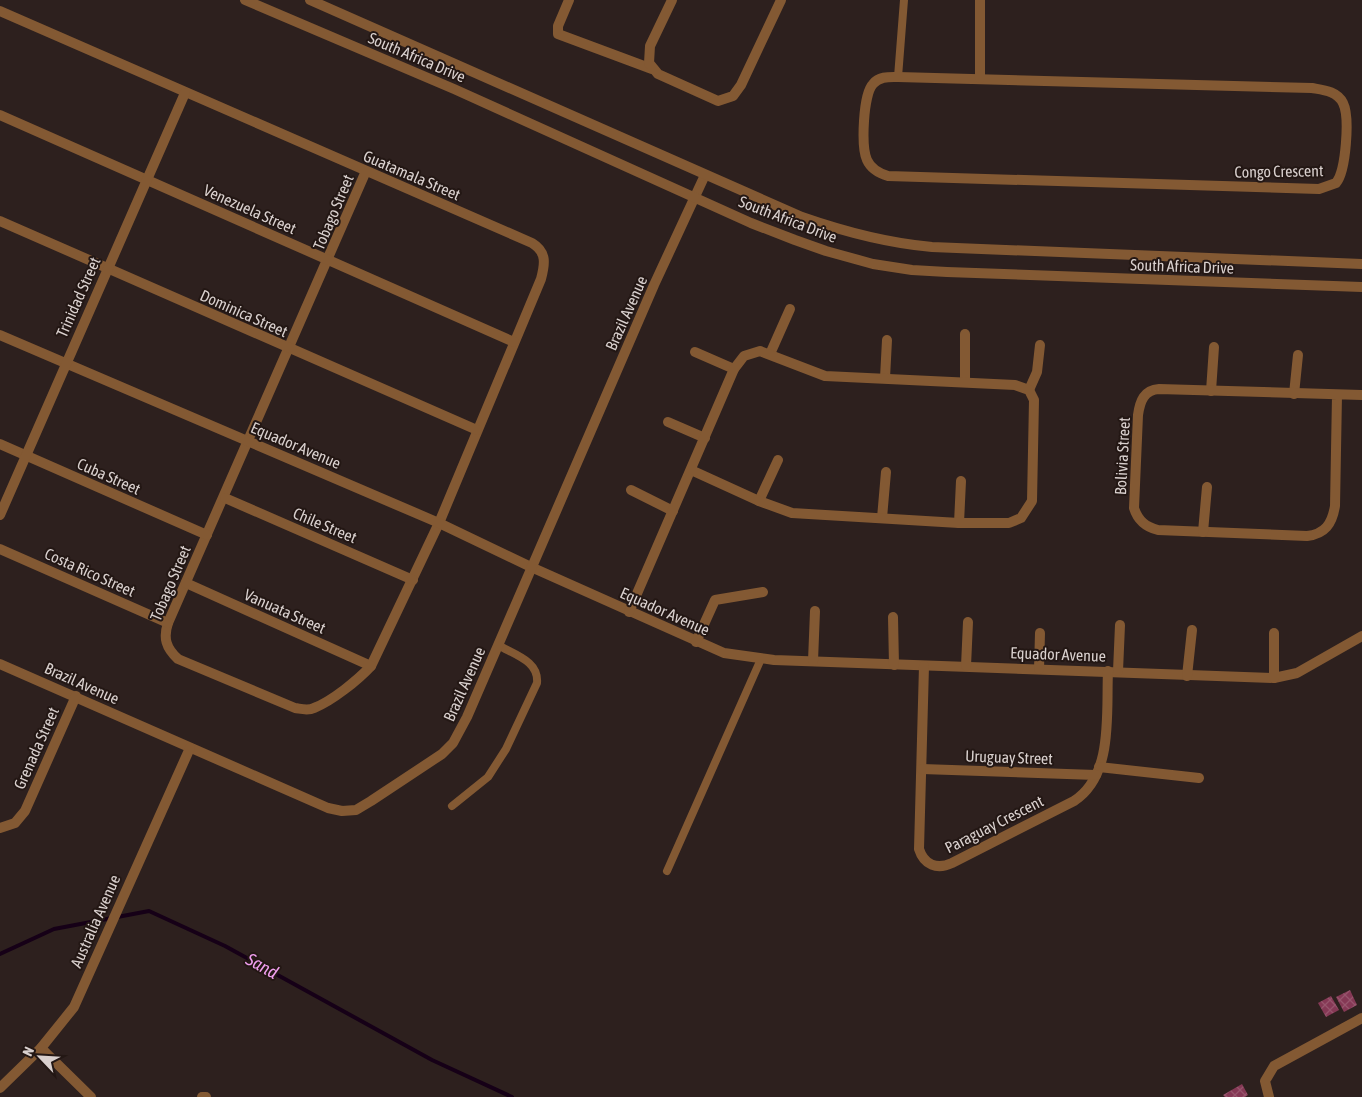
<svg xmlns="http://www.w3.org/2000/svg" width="1362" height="1097" viewBox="0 0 1362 1097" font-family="'Asap Condensed',sans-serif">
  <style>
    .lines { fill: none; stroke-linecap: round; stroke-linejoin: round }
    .stream { stroke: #160017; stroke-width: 4 }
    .building { fill: url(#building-cross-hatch) }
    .service { stroke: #835933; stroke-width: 8 }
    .minor { stroke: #835933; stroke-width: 10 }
    .tertiary { stroke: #835933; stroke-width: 10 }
    .labels { text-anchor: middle; stroke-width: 4; stroke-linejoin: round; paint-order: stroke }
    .street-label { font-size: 16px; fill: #d9d0ce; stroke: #231714 }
    .water-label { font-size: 18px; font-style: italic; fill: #ef9eee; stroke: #231714 }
  </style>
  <defs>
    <pattern id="building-cross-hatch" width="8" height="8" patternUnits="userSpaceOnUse" patternTransform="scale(1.25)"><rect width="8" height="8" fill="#853855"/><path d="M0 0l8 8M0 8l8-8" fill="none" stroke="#96546c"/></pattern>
  </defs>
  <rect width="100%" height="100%" fill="#2d201e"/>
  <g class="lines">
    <!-- stream -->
    <path class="stream" d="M0,954L54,929L149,911L225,946L432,1060L512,1097"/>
  </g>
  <!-- building -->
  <g class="building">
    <path d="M1350,990L1357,1005L1344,1012L1336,997Z"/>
    <path d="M1331,996L1339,1010L1326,1017L1318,1003Z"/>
    <path d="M1242,1084L1248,1095L1245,1097H1225L1223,1095Z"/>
  </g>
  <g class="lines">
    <!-- service -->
    <g class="service">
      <path d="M898,77L904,0"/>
      <path d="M452,806L488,777L506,749L537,683C539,661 515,655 498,645"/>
      <path d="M667,871L761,659"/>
    </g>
    <!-- minor -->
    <g class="minor">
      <path d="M569,0L558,26V34L652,69"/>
      <path d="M672,0L650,46L649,63L658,74L718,101L733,96L741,85L781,0"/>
      <path d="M0,11L532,243C547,252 545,264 541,279L439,523L371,666C358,680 332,701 314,708C308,711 302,709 295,708L178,659C166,648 163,638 168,623L366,171"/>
      <path d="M898,77L1312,88C1323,90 1337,91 1343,103C1350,117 1346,171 1336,183L1319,189L888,176C878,173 871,169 867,160C861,147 863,94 873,84C879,76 890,77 898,77Z"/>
      <path d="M980,78V0"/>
      <path d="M0,115L514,342"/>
      <path d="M0,221L477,430"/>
      <path d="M0,335L439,523L531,567L724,653L774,660L1274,678L1297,673L1362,636"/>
      <path d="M695,352L734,369"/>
      <path d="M770,354L790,309"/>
      <path d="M885,378L887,340"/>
      <path d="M965,381V334"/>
      <path d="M1029,390L1037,372L1040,345"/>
      <path d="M1211,391L1214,347"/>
      <path d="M1294,394L1298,355"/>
      <path d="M1337,395L1335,506C1332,524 1325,534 1307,536L1158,530C1146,527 1138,521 1134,508L1138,415C1140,401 1144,390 1159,389L1362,395"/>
      <path d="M668,422L705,438"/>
      <path d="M0,444L207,535"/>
      <path d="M631,490L673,511"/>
      <path d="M225,498L413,580"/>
      <path d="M759,501L778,460"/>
      <path d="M0,515L185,93"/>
      <path d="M882,518L886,472"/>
      <path d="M959,523L961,481"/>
      <path d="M1203,532L1207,487"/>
      <path d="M0,549L168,623"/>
      <path d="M186,583L371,666"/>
      <path d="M629,612L734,369L744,356L760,351L825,376L1015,385L1029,390L1034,400L1032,501L1021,518L1009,523H959L792,513L759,501L691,470"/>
      <path d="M893,617L894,665"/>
      <path d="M1274,633V678"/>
      <path d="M696,642L715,600L763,592"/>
      <path d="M813,661L815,611"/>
      <path d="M0,664L328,808L342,811L356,810L371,801L442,754L453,743L467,717L654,285L705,175"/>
      <path d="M924,666L919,849C924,865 937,870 952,863L1074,801C1114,775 1106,713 1108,671"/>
      <path d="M966,666L968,622"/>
      <path d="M1039,669L1040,633"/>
      <path d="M1118,671L1120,625"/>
      <path d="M1187,676L1192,630"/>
      <path d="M1099,767L1199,778"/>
      <path d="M922,769L1096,775"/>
      <path d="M0,828L15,823L25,811L76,696"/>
      <path d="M41,1048L91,1097"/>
      <path d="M0,1088L41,1048L74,1007L190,748"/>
      <path d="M202,1097H206"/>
      <path d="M1269,1097L1265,1081L1274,1066L1362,1018"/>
    </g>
    <!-- tertiary -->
    <g class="tertiary">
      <path d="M245,0L454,89L751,223L795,240L826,251L873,264L912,270L947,272L1362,287"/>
      <path d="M310,0L802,217C845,232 886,243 932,247L1362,264"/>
    </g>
  </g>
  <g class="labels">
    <!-- street labels -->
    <g class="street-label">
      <text transform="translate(417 57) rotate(23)" y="6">South Africa Drive</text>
      <text transform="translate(1279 171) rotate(-1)" y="6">Congo Crescent</text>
      <text transform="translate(412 175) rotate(23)" y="6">Guatamala Street</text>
      <text transform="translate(250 209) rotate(24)" y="6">Venezuela Street</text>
      <text transform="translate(333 212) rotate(-67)" y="6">Tobago Street</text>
      <text transform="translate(788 219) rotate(21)" y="6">South Africa Drive</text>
      <text transform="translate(1182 266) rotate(2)" y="6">South Africa Drive</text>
      <text transform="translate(78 297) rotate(-66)" y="6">Trinidad Street</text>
      <text transform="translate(244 313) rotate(24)" y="6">Dominica Street</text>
      <text transform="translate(626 313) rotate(-66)" y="6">Brazil Avenue</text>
      <text transform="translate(296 445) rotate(23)" y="6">Equador Avenue</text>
      <text transform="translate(1122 456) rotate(-87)" y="6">Bolivia Street</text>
      <text transform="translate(109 476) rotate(24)" y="6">Cuba Street</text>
      <text transform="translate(325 525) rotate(23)" y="6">Chile Street</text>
      <text transform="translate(90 572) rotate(24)" y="6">Costa Rico Street</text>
      <text transform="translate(170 583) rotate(-67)" y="6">Tobago Street</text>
      <text transform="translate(285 611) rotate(24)" y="6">Vanuata Street</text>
      <text transform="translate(665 611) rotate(24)" y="6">Equador Avenue</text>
      <text transform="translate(1058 654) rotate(2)" y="6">Equador Avenue</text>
      <text transform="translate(82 683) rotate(24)" y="6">Brazil Avenue</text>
      <text transform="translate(464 684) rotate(-66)" y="6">Brazil Avenue</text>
      <text transform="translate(36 748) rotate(-66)" y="6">Grenada Street</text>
      <text transform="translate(1009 757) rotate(2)" y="6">Uruguay Street</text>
      <text transform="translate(994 824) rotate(-27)" y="6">Paraguay Crescent</text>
      <text transform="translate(95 921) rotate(-66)" y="6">Australia Avenue</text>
    </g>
    <!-- water labels -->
    <g class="water-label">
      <text transform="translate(262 966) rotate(29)" y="6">Sand</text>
    </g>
  </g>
  <!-- north arrow -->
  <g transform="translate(40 1057) rotate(295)" stroke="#231714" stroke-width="4" paint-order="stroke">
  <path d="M0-4L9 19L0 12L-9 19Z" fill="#d9d0ce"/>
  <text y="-8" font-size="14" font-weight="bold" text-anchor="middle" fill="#d9d0ce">N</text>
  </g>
</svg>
